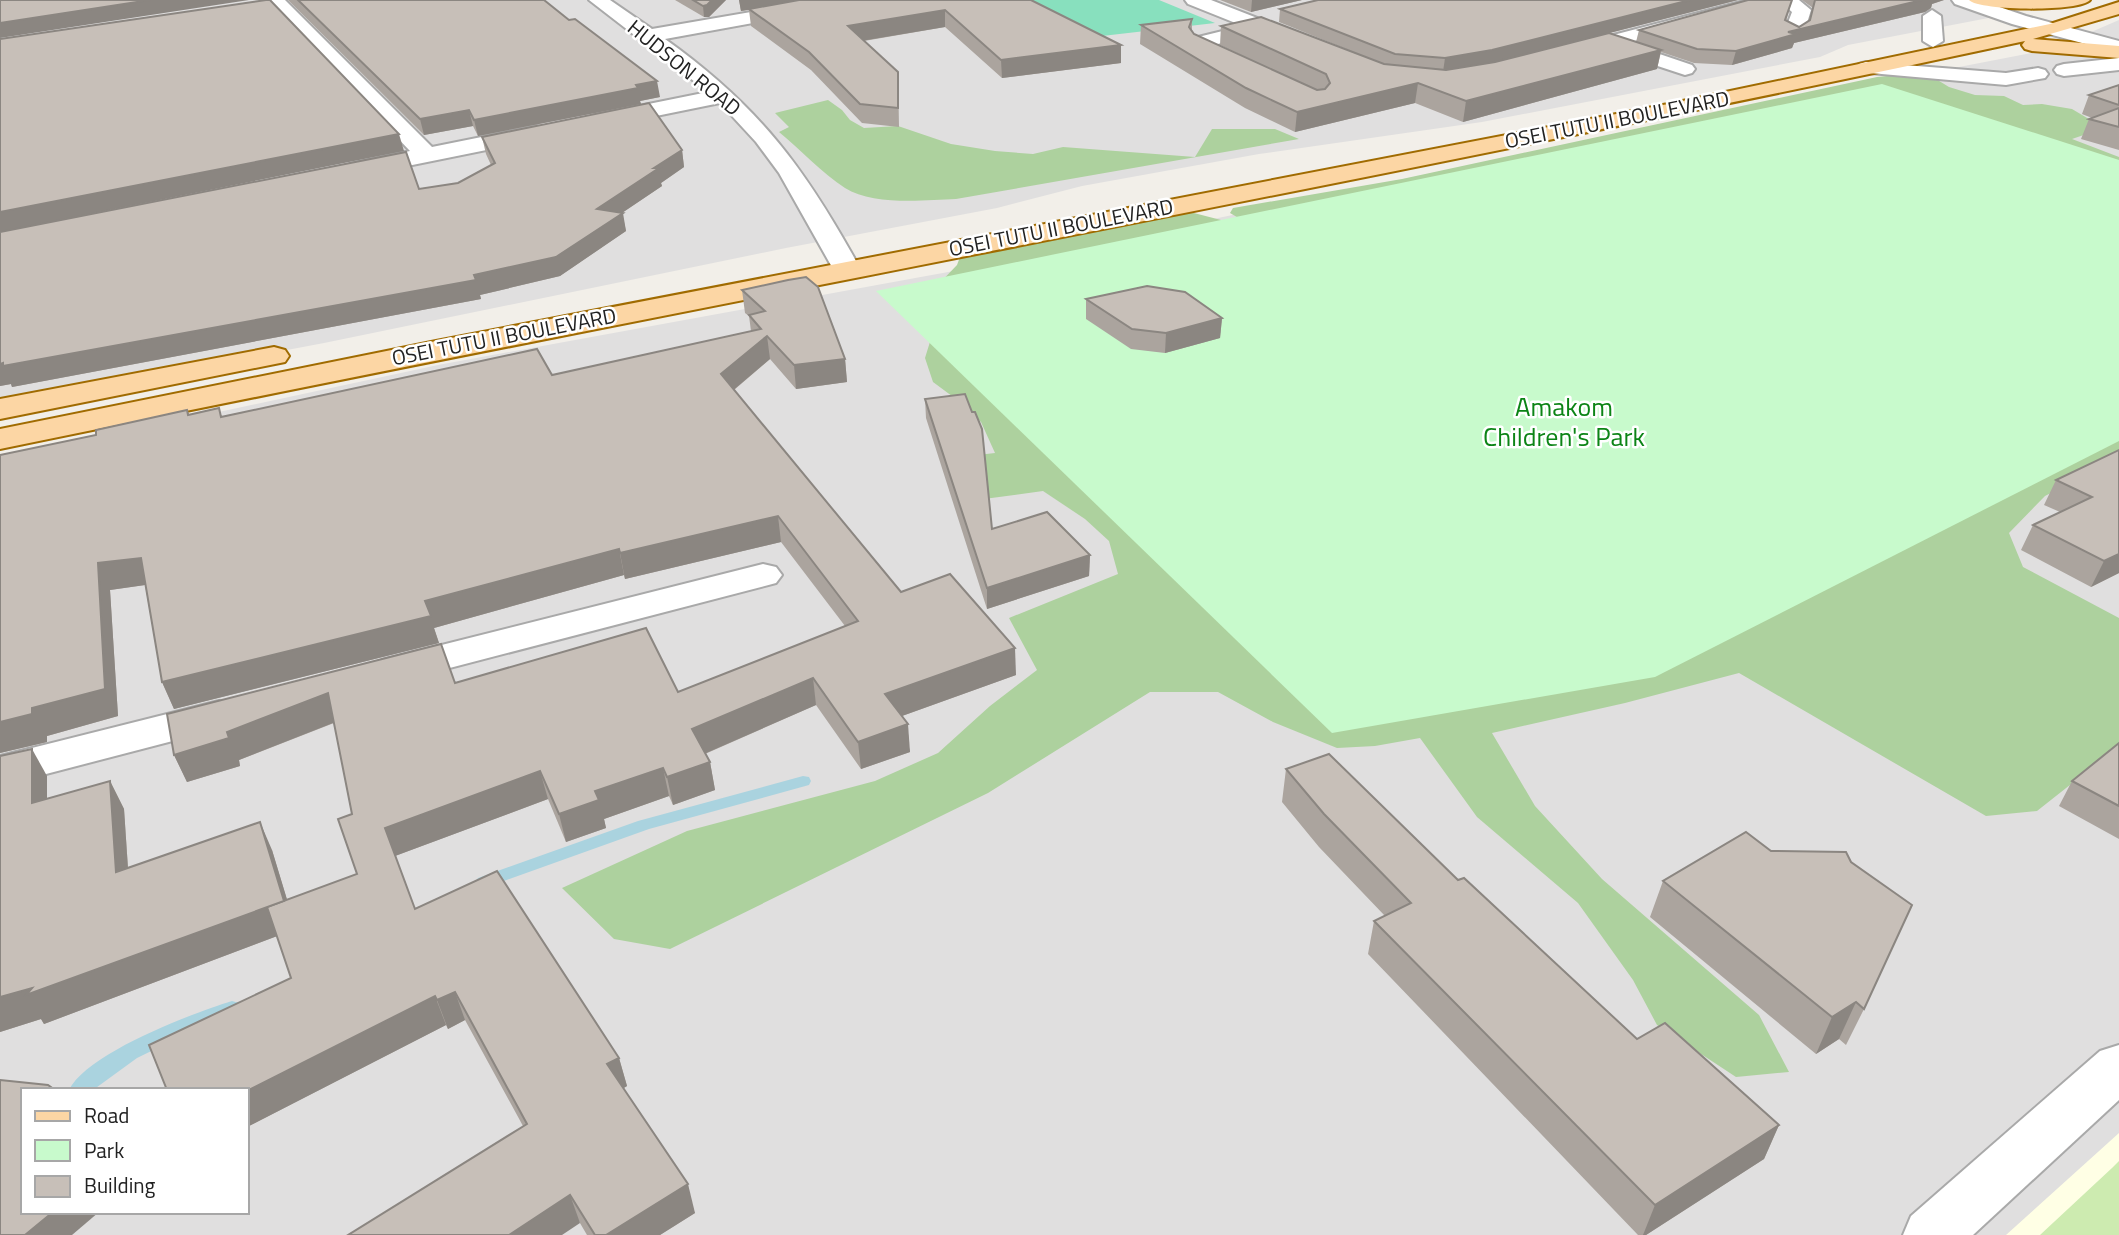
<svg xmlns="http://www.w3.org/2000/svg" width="2119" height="1235" viewBox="0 0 2119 1235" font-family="'Titillium Web',sans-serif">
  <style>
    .residential { fill: #e0dfdf; fill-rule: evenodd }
    .education { fill: #ffffe5 }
    .grass { fill: #cdebb0 }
    .forest { fill: #add19e }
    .park { fill: #c8facc }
    .pitch { fill: #88e0be }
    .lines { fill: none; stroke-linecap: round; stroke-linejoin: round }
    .stream { fill: #aad3df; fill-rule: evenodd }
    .minor-casing { stroke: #a9a9a9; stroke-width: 4 }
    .major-casing { stroke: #a06b00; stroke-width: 4 }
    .minor { fill: #fff; fill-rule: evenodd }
    .major { fill: #fcd6a4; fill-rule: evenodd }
    .wall { fill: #aba49e }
    .shaded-wall { fill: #8b8681 }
    .building { fill: #c7bfb8; stroke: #8b8681; stroke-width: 2 }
    .labels { text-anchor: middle; stroke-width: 5; stroke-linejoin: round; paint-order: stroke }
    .far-street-label { font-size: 21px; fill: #222; stroke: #fff }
    .park-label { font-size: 26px; fill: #0c8416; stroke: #fff }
  </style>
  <rect width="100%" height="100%" fill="#f2efe9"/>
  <!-- residential -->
  <g class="residential">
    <path d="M0,0H2049L2004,15L1848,45L1820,57L1482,122L1259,154L1082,186L997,208L786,248L324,343L0,404Z"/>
    <path d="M2119,20V1235H0V459L438,365L1041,255L1700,117L2052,49ZM23,1090H247V1212H23Z"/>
  </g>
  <!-- education -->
  <path class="education" d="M2119,1133V1235H2006Z"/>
  <!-- grass -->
  <path class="grass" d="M2119,1161V1235H2040L2112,1168Z"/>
  <!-- forest -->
  <g class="forest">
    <path d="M1907,74L1931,76L1949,87L1975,95L2004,96L2023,105L2042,104L2072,109L2104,128L2072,139L2119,157V458L2045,496L2009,533L2023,567L2119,618V753L2113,751L2037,811L1986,816L1739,673L1625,703L1492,733L1535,806L1602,879L1759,1015L1789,1072L1736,1077L1657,1025L1633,980L1578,903L1477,817L1420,738L1375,746L1337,748L1273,722L1218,692H1150L988,793L670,949L614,939L562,888L687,831L875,781L938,753L990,706L1037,670L1009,618L1118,574L1109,541L1085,519L1043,491L984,499L960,457L995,453L981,422L960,402L933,382L925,358L941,306L932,291L957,265L960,257L1062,237L1088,228L1190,212L1221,220H1242L1230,213L1233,208L1402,179L1877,77Z"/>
    <path d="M828,100L842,110L850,120L864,128L898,126L951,144L995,151L1033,154L1063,147L1195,157L1212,129H1275L1299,139L956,199C925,200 873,206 845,188C822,173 801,150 779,132L789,127L775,113Z"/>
  </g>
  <!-- park -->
  <path class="park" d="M1882,84L2119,160V441L1655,677L1332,733L876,291Z"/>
  <!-- pitch -->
  <path class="pitch" d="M1007,0H1159L1215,23L1076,39Z"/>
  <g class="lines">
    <!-- stream -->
    <g class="stream">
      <path d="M803,776L809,777L811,781L809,785L649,829L484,888L478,886L475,882L478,878L638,821Z"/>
      <path d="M232,1001L239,1003L241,1008L239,1013L178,1038L137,1058L93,1090H69C87,1053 193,1013 232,1001Z"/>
    </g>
    <defs>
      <g id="minor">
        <path d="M266,0H285L432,147L536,126L544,128L547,133L544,138L536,140L358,176L350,174L346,169L350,164L410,151Z"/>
        <path d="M589,0H610L652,29L820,0H860L851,5L665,39C760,107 805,168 861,270L857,276L847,278L837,276L779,173L756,142L720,103L602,127L594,125L591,120L594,115L708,92Z"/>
        <path d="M1185,0H1211L1301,35L1304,39L1294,45L1261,33L1214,45L1248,61L1251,65L1248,69C1231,74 1210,58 1194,50L1191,42L1194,38L1243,26L1188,4Z"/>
        <path d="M1748,0H1799L1811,10L1804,33L1794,39L1787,37L1784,33L1792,12L1778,0L1775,4L1627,43L1692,65L1695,69L1692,73L1685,75L1606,49L1574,57L1567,55L1564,51L1567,47Z"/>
        <path d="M1952,0H1979L2026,16L2119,41V53L2012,24L1955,4Z"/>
        <path d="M1932,10L1941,16L1943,41L1933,47L1923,41V16Z"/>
        <path d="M2119,58V70L2064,76L2057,74L2054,70L2057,66L2064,64Z"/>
        <path d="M1866,62L2006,73L2038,68L2045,70L2048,74L2045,78L2006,85L1859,72L1856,68L1859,64Z"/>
        <path d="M763,564L776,567L782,575L776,583L396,682L382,678L376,669L382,660Z"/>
        <path d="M219,701L234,705L240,715L234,725L0,786V756Z"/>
        <path d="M2119,1045V1100L1973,1235H1903L1911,1216L2100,1051Z"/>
      </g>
      <g id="major">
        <path d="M1969,0H2090C2080,12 1979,11 1969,0Z"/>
        <path d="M2119,2V14L2033,39L2119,46V58L2032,51L2025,49L2022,45L2025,41C1352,185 674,310 0,449V429L436,341L1668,104L2050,24Z"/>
        <path d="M274,347L285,350L289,356L285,362L0,419V399Z"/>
      </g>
    </defs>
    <!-- minor casing -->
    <use href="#minor" class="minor-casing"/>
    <!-- major casing -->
    <use href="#major" class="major-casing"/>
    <!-- minor -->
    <use href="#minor" class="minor"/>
    <!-- major -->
    <use href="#major" class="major"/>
  </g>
  <!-- wall -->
  <g class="wall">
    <path d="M288,0H544L660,97L640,101L641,104L478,136L473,126L424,135Z"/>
    <path d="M675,0H726L709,17H704Z"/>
    <path d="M739,0H1031L1121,45V63L1002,78L945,27L864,41L898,72L899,127L862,123L811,70L751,26L749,10L741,11Z"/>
    <path d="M1220,0H1302L1251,12Z"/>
    <path d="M1318,0H1738L1609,33L1636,42L1639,30L1792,0L1786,21L1799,27L1810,21L1813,8L1802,0H1944L1932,4L1931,8L1925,12L1794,43L1792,48L1732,65L1694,63L1661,52L1657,69L1463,122L1415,103L1295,132L1245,108L1140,44L1141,25L1192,19V30L1194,34L1264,66L1220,45L1221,26L1361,55L1279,22L1280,9Z"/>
    <path d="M2119,85V150L2081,139L2089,119L2092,118L2082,114L2089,95Z"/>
    <path d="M482,137L682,150L684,167L661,183L662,186L622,213L626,231L560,276L480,295L481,299L12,387L11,384L0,386V232L419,189L458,183L491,165L486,154Z"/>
    <path d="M742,290L845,359L847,382L796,389L770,359L734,390L901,592L1016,675L902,716L910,752L861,769L816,705L705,754L710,762L715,790L673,805L669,796L604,819L606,828L566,842L548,799L395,856L415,909L619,1058L627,1086L624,1088L695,1213L660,1235H587L523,1126L465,1020L448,1029L446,1025L247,1127V1090L291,978L277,936L44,1024L41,1019L0,1032V756L47,776V799L110,781L124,809L128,868L272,850L287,900L357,874L352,814L334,723L239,760L240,766L187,782L174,755L455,683L678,692L845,626L781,542L625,579L624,575L434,628L439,643L174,709L162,682L145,585L110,590L118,716L47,736V742L0,753V455L96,435L187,410L189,414L222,417L552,375L751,331L749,316L745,313Z"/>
    <path d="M1086,299L1222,318L1220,338L1165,353L1131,349L1086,319Z"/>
    <path d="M925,399L992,529L1090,555L1089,576L987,609L926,418Z"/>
    <path d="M2119,450V573L2091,587L2021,550L2033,525L2060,512L2044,505L2056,480Z"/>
    <path d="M2119,743V839L2059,806L2072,781Z"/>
    <path d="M1286,769L1458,880L1637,1039L1779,1125L1764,1159L1646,1235H1638L1368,954L1374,921L1385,916L1319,847L1282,802Z"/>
    <path d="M1746,832L1864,1009L1846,1045L1839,1039L1816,1054L1650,917L1663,881Z"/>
  </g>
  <!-- shaded-wall -->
  <g class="shaded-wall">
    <path d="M150,0H249L0,38V23Z"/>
    <path d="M712,0H726L709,17H704L703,6Z"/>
    <path d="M739,0H805L741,11Z"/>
    <path d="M1252,0H1302L1251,12Z"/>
    <path d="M1690,0H1738L1489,64L1443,72L1445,58Z"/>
    <path d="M1922,0H1944L1932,4L1931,8L1925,12L1794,43L1792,48L1732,65L1736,51L1788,32Z"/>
    <path d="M945,10V27L849,43L848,26Z"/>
    <path d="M1121,45V63L1002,78L1001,60Z"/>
    <path d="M1661,50L1657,69L1463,122L1466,101Z"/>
    <path d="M657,81L660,97L640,101L641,104L478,136L474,120Z"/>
    <path d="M1418,83L1415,103L1295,132L1297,112Z"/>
    <path d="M469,110L473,126L424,135L420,119Z"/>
    <path d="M399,134L404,151L0,232V212Z"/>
    <path d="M682,150L684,167L661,183L662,186L601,227L597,209L654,168Z"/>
    <path d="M623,213L626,231L560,276L480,295L481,299L12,387L11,384L0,386V364L474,275Z"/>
    <path d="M1222,318L1220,338L1165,353L1166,333Z"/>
    <path d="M767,336L770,359L724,398L721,374Z"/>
    <path d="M845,359L847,382L796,389L794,365Z"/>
    <path d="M778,516L781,542L625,579L620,553Z"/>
    <path d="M619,549L624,575L434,628L439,643L174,709L162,682L425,601Z"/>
    <path d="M2119,554V573L2091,587L2104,561Z"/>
    <path d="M1090,555L1089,576L987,609V588Z"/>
    <path d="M141,558L152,584L110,590L118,716L47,736V742L0,753V722L98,563Z"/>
    <path d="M1015,648L1016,675L888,721L885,694Z"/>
    <path d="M813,678L816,705L697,757L692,729Z"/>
    <path d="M328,693L338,721L239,760L240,766L187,782L174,755L227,732Z"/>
    <path d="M908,724L910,752L861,769L858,742Z"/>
    <path d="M32,749L47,776V832L32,803Z"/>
    <path d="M710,762L715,790L673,805L667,777Z"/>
    <path d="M663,768L669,796L604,819L606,828L566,842L559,814L595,791Z"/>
    <path d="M540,771L548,799L395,856L385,828Z"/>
    <path d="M110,781L124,809L130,900L116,872Z"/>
    <path d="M260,822L272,850L296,929L44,1024L41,1019L0,1032V997Z"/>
    <path d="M455,992L465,1020L448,1029L437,1000Z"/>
    <path d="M435,996L446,1025L247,1127V1091Z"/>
    <path d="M1856,1002L1839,1039L1816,1054L1832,1017Z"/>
    <path d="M619,1058L627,1086L615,1093L607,1064Z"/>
    <path d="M1779,1125L1764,1159L1646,1235H1643L1655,1205Z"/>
    <path d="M688,1184L695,1213L660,1235H606Z"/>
    <path d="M570,1195L580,1223L562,1235H509Z"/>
    <path d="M53,1212H99L72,1235H25Z"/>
  </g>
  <!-- building -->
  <g class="building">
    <path d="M0,0H150L0,23Z"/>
    <path d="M266,0H270L399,134L0,212V39Z"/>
    <path d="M298,0H544L569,20L575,19L657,81L636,85L638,88L474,120L469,110L420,119Z"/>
    <path d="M693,0H712L707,5L703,6Z"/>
    <path d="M799,0H1031L1121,45L1001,60L945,10L848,26L898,72V108L860,104L809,52L749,9Z"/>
    <path d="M1318,0H1690L1492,50L1445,58L1395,54L1280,9Z"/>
    <path d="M1748,0H1792L1785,20L1799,27L1810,20L1815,0H1922L1788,32L1796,34L1736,51L1697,49L1639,30Z"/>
    <path d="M1261,17L1384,64L1446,70L1495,62L1609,33L1661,50L1466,101L1418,83L1297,112L1246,88L1141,25L1192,19L1189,27L1194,34L1317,90L1325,89L1330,83L1326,74L1221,26Z"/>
    <path d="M2119,85V105L2089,95Z"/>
    <path d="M649,103L682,150L654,168H659L597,209L623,213L556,257L474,275L476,280L3,366V363L0,364V232L406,152L419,189L458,183L495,163L482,137Z"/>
    <path d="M2119,108V127L2089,119Z"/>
    <path d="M806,277L818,287L845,359L794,365L767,336L721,374L901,592L950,574L1015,648L885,694L908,724L858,742L813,678L692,729L710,762L667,777L663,768L595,791L599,800L559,814L540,771L385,828L415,909L497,871L619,1058L607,1064L688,1184L606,1235H595L570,1195L509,1235H348L527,1124L455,992L437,1000L435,996L247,1091V1090H167L149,1045L291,978L267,907L357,874L338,819L352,814L328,693L227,732L229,738L174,755L167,714L441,644L455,683L646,628L678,692L858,621L778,516L620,553L619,549L425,601L431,616L162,682L141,558L98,563L105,689L32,708V714L0,722V455L96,435V430L187,410L188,415L219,408L221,417L537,349L552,375L761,329L749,315L765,311L742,290L788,280Z"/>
    <path d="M1147,286L1185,292L1222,318L1166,333L1132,329L1086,299Z"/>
    <path d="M965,394L972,412H975L982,429L992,529L1047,512L1090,555L987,588L925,399Z"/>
    <path d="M2119,450V554L2104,561L2033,525L2092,497L2056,480Z"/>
    <path d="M2119,743V806L2072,781Z"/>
    <path d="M32,749V803L110,781L116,872L260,822L284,901L26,995L32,988L0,997V756Z"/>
    <path d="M1329,754L1458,880L1464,878L1637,1039L1665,1023L1779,1125L1655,1205L1374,921L1411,903L1324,814L1286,769Z"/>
    <path d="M1746,832L1771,851L1846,852L1851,862L1912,905L1864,1009L1856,1002L1832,1017L1663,881Z"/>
    <path d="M0,1080L48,1085L55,1090H23V1212H53L25,1235H0Z"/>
  </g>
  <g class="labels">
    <!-- far-street labels -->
    <g class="far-street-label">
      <text transform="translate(684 68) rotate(39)" y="7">HUDSON ROAD</text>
      <text transform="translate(1617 120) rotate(-11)" y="7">OSEI TUTU II BOULEVARD</text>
      <text transform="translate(1061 228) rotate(-11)" y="7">OSEI TUTU II BOULEVARD</text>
      <text transform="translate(504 337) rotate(-11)" y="7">OSEI TUTU II BOULEVARD</text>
    </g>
    <!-- park labels -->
    <g class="park-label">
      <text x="1564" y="416">Amakom<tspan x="1564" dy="30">Children's Park</tspan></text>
    </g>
  </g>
  <!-- legend -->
  <rect x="21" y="1088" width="228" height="126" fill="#ffffff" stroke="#a7a7a7" stroke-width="2"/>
  <rect x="35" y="1111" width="35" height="10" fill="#fcd6a4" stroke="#a7a7a7" stroke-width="2"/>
  <text x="84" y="1123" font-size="21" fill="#222222">Road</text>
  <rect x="35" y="1140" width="35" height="21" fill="#c8facc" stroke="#a7a7a7" stroke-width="2"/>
  <text x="84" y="1158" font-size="21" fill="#222222">Park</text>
  <rect x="35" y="1176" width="35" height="21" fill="#c7bfb8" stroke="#a7a7a7" stroke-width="2"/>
  <text x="84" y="1193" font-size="21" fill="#222222">Building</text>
</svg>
